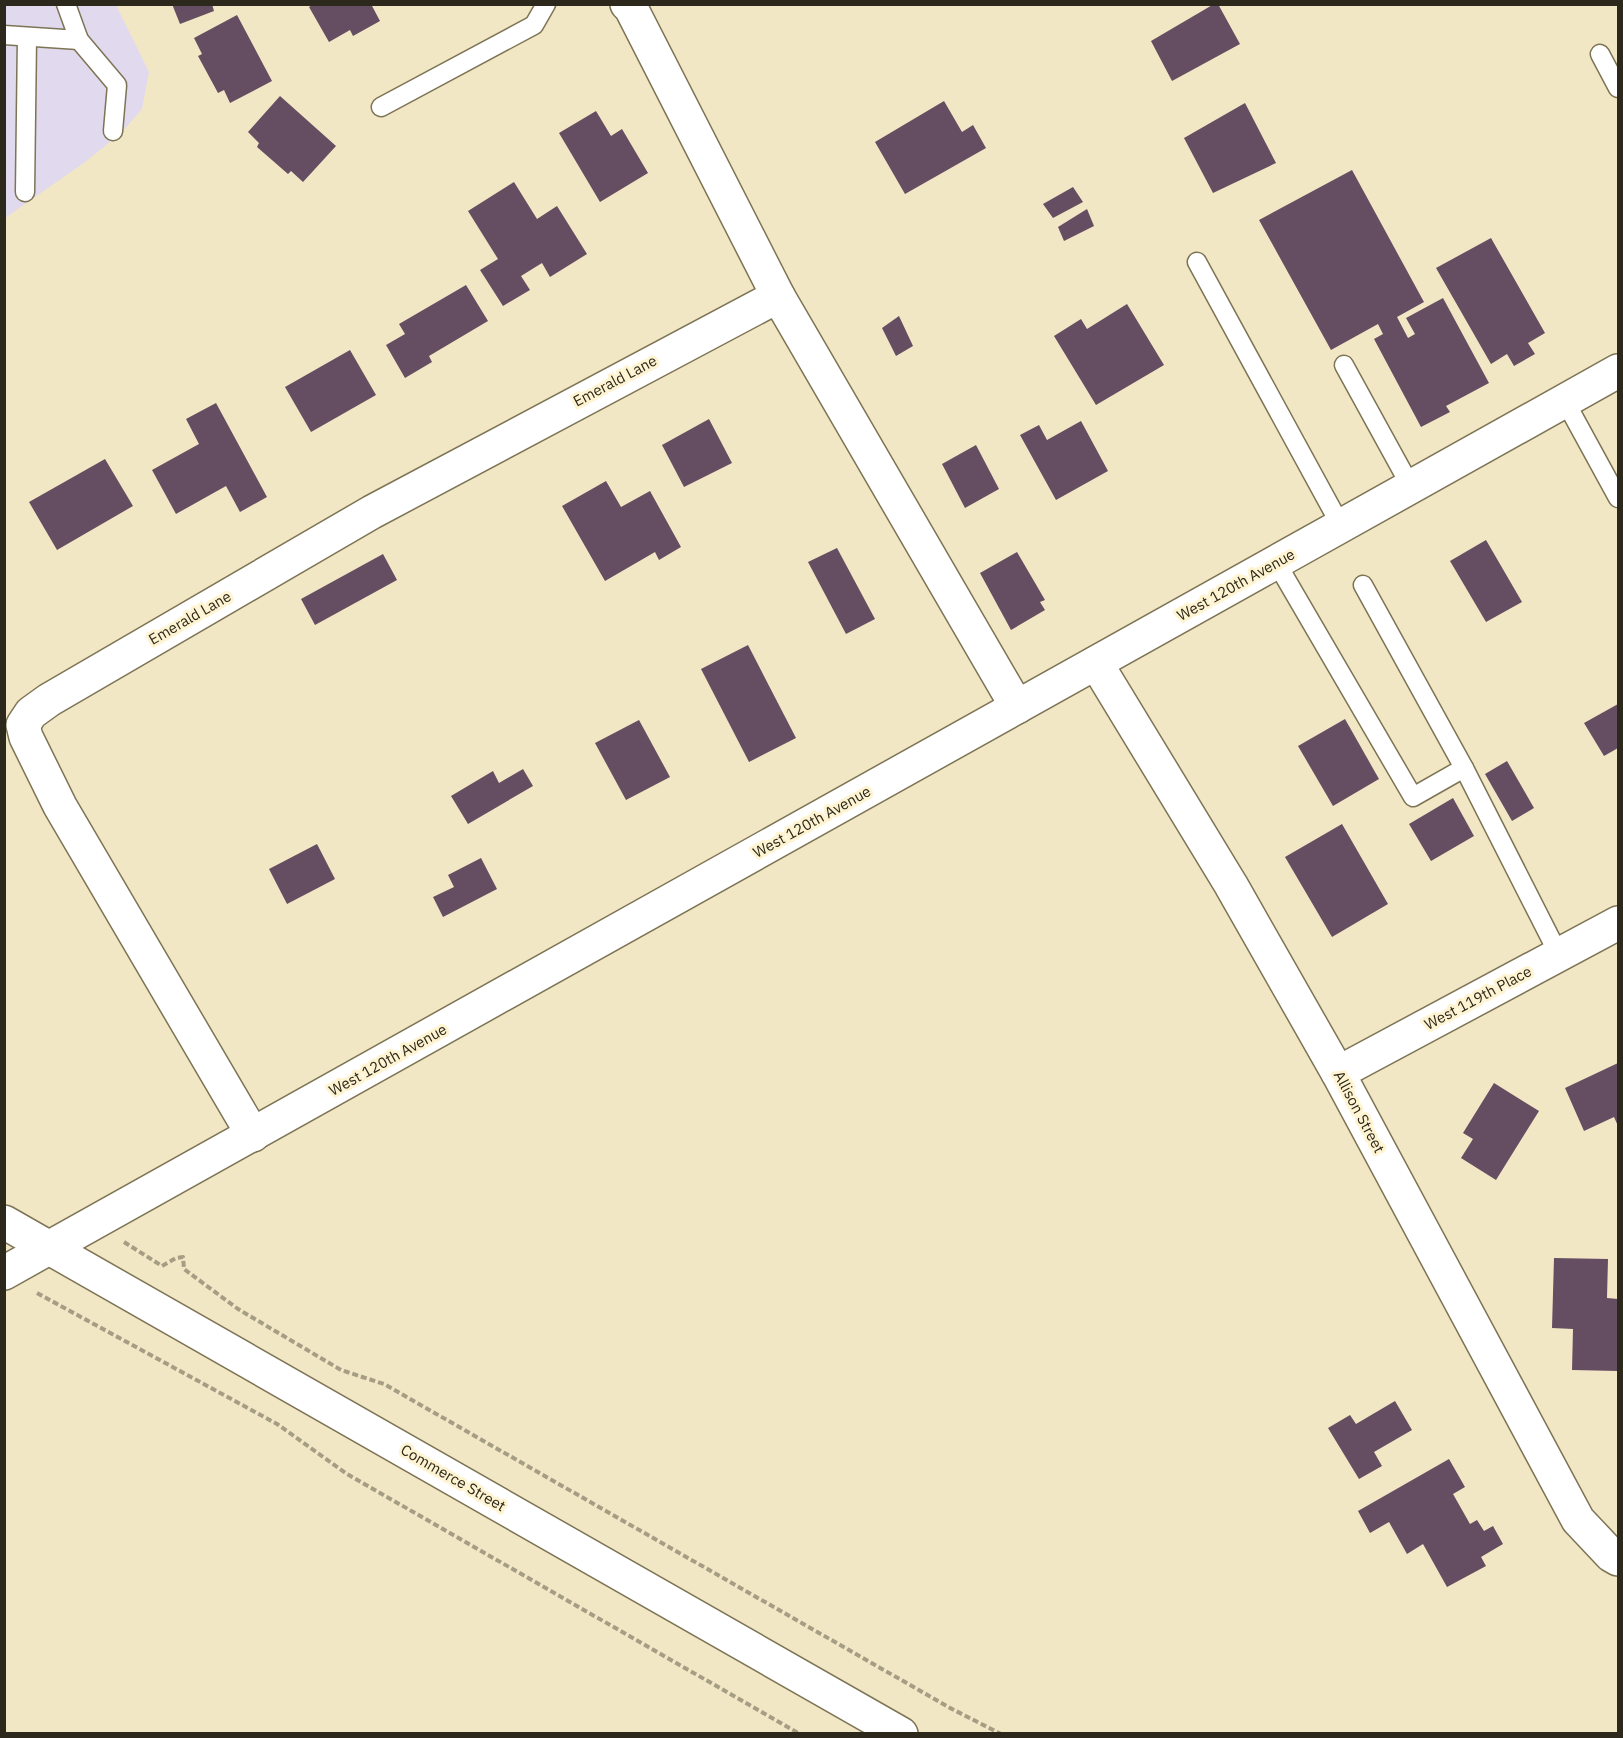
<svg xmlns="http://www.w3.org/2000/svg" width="1623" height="1738" viewBox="0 0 1623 1738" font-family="'IBM Plex Sans',sans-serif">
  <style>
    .commercial { fill: #e1d9ee }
    .building { fill: #654d62 }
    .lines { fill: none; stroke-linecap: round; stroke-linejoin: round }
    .service-casing { stroke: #7d7455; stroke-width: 21 }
    .minor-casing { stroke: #7d7455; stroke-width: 36 }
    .tertiary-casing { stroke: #7d7455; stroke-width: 36 }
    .path { stroke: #a69e84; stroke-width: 4; stroke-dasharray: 6 3; stroke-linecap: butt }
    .service { stroke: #fff; stroke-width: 18 }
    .minor { stroke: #fff; stroke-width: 33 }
    .tertiary { stroke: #fff; stroke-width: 33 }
    .labels { text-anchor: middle; stroke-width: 6; stroke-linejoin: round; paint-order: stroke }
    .street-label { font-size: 15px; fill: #2c281b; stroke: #fff4d2 }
  </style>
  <rect width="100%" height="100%" fill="#f2e7c5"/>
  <!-- commercial -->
  <path class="commercial" d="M5,5H116L149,72L142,109L121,133L85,162L5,218Z"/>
  <!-- building -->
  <g class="building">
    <path d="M172,4H212L214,11L180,24Z"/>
    <path d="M314,4H371L380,21L353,36L350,30L329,42L309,7Z"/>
    <path d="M1214,4H1218L1240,44L1172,81L1151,41Z"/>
    <path d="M237,15L272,81L230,103L224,90L218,93L198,56L202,54L194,38Z"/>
    <path d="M280,96L336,146L303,182L291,171L288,174L257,147L259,143L248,132Z"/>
    <path d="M944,101L962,132L973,125L986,148L905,194L875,142Z"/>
    <path d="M1245,103L1276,163L1213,193L1184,138Z"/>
    <path d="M596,111L611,136L622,129L648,173L600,202L559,133Z"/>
    <path d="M1352,170L1424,302L1397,317L1408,338L1415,334L1406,318L1443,298L1489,383L1446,406L1450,412L1421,427L1374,339L1383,334L1378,324L1331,350L1259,220Z"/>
    <path d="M514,182L537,219L557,206L587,254L550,277L542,263L521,276L530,290L503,306L480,270L498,259L468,211Z"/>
    <path d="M1073,187L1083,202L1053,218L1043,204Z"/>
    <path d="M1087,209L1094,226L1064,241L1058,227Z"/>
    <path d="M1491,238L1545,333L1528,343L1535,354L1514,366L1507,354L1491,364L1436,268Z"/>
    <path d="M466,285L488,321L429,356L432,362L405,378L386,345L405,334L399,324Z"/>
    <path d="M1127,304L1164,365L1096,405L1054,336L1081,319L1087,329Z"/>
    <path d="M899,316L913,346L896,356L882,328Z"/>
    <path d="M350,350L376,395L311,432L285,387Z"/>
    <path d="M216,403L267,497L240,512L226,486L176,514L152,470L199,444L186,419Z"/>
    <path d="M709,419L732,463L684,487L662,445Z"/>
    <path d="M1081,421L1108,471L1056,500L1020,435L1039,425L1047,440Z"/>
    <path d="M976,445L999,489L965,508L942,464Z"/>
    <path d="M105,459L133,506L57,550L29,502Z"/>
    <path d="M606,481L621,507L650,491L681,547L659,560L655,552L605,581L562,506Z"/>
    <path d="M1486,540L1522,602L1486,622L1450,561Z"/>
    <path d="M837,548L875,619L846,634L808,562Z"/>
    <path d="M1017,552L1045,600L1040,602L1045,610L1011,630L980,573Z"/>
    <path d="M383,554L397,580L315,625L301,599Z"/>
    <path d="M748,645L796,738L749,762L701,669Z"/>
    <path d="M1618,704V748L1604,756L1584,723Z"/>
    <path d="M1345,719L1379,779L1333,806L1298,746Z"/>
    <path d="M639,720L670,777L626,800L595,743Z"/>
    <path d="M1507,761L1534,808L1512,821L1485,774Z"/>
    <path d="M523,769L533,786L468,824L451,796L493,771L499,783Z"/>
    <path d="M1453,798L1474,836L1431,861L1409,824Z"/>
    <path d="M1342,824L1388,904L1332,937L1285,857Z"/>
    <path d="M317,844L335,879L287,904L269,869Z"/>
    <path d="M481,858L497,889L443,917L433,897L454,887L448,875Z"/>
    <path d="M1618,1063V1126L1614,1117L1584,1131L1565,1088Z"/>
    <path d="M1494,1083L1539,1111L1496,1180L1461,1158L1473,1139L1463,1133Z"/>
    <path d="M1554,1258L1608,1259L1607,1298L1618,1299V1371L1572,1370L1573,1329L1552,1328Z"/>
    <path d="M1395,1401L1412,1430L1374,1452L1382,1466L1359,1479L1328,1428L1350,1415L1356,1424Z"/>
    <path d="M1449,1459L1465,1487L1453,1494L1470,1524L1477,1520L1484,1531L1493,1526L1503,1544L1481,1557L1486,1566L1447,1587L1423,1544L1407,1554L1389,1522L1370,1533L1358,1511Z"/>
  </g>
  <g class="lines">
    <defs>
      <g id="service">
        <path d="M4,35L79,40L66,4"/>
        <path d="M79,40L117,85L113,131"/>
        <path d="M1600,54L1618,88"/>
        <path d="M381,107L534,25L546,4"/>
        <path d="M25,192L27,37"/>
        <path d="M1197,262L1341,526"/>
        <path d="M1344,365L1411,487"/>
        <path d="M1565,401L1618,498"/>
        <path d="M1276,562L1413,797L1464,768L1559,955"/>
        <path d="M1363,585L1464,768"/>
      </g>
      <g id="minor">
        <path d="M627,4L631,8L778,296"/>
        <path d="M1096,663L1231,885L1338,1073L1578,1520L1611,1555L1618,1559"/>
        <path d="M1338,1073L1618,923"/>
        <path d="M253,1135L60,806L26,737L23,725L31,713L49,700L372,512L778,296L1017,707"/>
        <path d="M4,1273L1618,371"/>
      </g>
      <path id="tertiary" d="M4,1222L901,1734"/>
    </defs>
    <!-- service casing -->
    <use href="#service" class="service-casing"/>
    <!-- minor casing -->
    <use href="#minor" class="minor-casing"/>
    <!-- tertiary casing -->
    <use href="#tertiary" class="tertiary-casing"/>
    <!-- path -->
    <g class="path">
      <path d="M124,1242L162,1266L176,1258L183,1257L184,1269L238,1309L341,1370L384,1384L952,1709L1001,1734"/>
      <path d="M37,1293L277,1424L347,1474L800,1734"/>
    </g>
    <!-- service -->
    <use href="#service" class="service"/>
    <!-- minor -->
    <use href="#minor" class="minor"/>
    <!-- tertiary -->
    <use href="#tertiary" class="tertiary"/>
  </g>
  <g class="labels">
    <!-- street labels -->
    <g class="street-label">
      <text transform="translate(615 381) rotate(-28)" y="5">Emerald Lane</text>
      <text transform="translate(1236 585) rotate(-29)" y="5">West 120th Avenue</text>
      <text transform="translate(190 618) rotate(-30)" y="5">Emerald Lane</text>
      <text transform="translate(812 822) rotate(-29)" y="5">West 120th Avenue</text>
      <text transform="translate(1478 998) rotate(-28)" y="5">West 119th Place</text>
      <text transform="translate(388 1060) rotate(-29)" y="5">West 120th Avenue</text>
      <text transform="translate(1359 1112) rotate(62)" y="5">Allison Street</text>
      <text transform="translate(453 1478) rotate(30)" y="5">Commerce Street</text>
    </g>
  </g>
  <!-- border -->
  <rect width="1623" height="1738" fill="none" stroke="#2c281b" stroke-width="12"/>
</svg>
